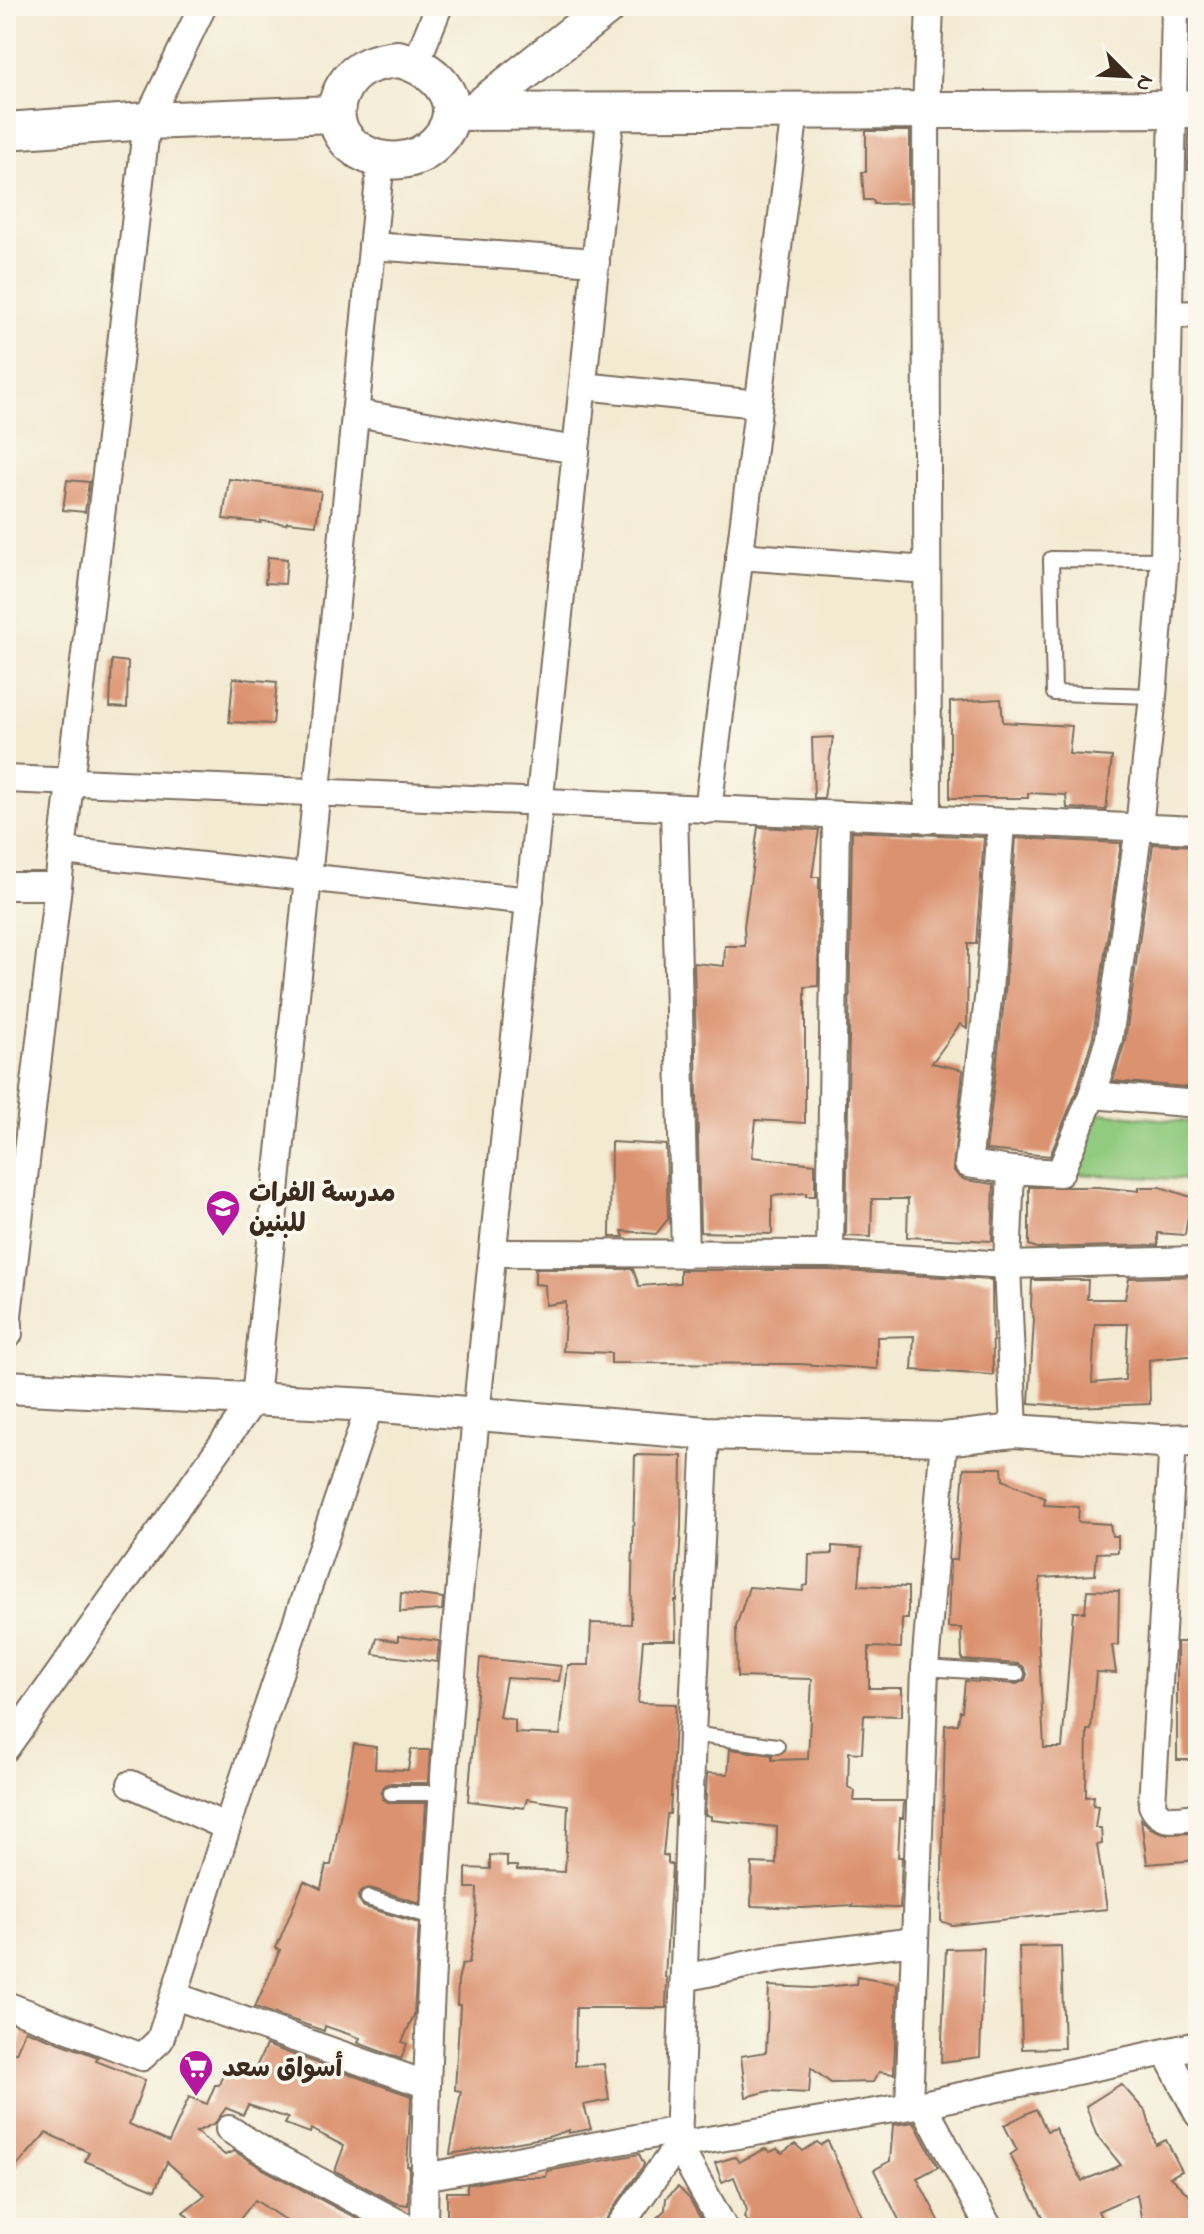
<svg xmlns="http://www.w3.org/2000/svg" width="1204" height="2234" font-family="'Indie Flower','Playpen Sans Arabic',sans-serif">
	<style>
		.green { fill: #91cb80; stroke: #667a4f; stroke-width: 2 }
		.building { fill: #db926f; fill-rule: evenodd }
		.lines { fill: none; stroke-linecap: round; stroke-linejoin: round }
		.service-casing { stroke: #7b6d5d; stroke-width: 18 }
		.minor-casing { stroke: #7b6d5d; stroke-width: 30 }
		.tertiary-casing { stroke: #7b6d5d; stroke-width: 36 }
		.secondary-casing { stroke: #7b6d5d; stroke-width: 40 }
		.service { stroke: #fff; stroke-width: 14 }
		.minor { stroke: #fff; stroke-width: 26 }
		.tertiary { stroke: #fff; stroke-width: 32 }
		.secondary { stroke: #fff; stroke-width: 36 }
		.labels { text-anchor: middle; stroke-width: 7; stroke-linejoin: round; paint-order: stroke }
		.poi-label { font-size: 26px; font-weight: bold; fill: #3b2a1e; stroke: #fbf7ec; text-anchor: start }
	</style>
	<rect width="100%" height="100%" fill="#fbf7ec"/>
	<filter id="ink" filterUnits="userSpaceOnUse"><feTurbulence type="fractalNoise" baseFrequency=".0125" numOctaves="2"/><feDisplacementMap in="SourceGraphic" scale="16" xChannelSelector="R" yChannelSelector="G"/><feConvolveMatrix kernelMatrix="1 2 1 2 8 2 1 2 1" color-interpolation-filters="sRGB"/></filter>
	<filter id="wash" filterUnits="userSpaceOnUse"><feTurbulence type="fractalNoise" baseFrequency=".006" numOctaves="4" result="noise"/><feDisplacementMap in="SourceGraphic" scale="32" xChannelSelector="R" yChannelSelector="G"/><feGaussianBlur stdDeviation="1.8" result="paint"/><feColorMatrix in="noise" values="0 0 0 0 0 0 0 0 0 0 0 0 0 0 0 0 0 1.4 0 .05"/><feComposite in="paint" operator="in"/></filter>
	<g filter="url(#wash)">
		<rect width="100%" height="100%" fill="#f3ead2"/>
		<polygon class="green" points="1100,1113 1198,1123 1198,1151 1194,1180 1076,1174"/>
		<g id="blocks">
			<g class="building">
				<polygon points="1198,20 1198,81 1190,71 1191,21"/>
				<polygon points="1189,130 1198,130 1198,170 1188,170"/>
				<polygon points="866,131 910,131 910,203 874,204 873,200 864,200 862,172 866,172"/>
				<polygon points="229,479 321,491 316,525 287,522 286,524 261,521 261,523 223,519"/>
				<polygon points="67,480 89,482 85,512 63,510"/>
				<polygon points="268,557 287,559 285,584 265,583"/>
				<polygon points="112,660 128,662 127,708 110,707"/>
				<polygon points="233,678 277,682 273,724 229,722"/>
				<polygon points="1001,699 1003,722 1072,726 1069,754 1112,757 1106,810 1067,808 1066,795 1048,794 1028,793 1028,798 950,798 950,702"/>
				<polygon points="833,737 824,798 814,798 812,738"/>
				<polygon points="758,827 819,830 812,877 819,877 818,986 805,987 805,1123 756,1120 752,1157 815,1164 815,1196 806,1196 806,1193 772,1196 772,1234 700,1232 694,963 724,966 725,946 745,946 744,926"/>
				<polygon points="852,831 984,837 976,944 968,944 967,1028 960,1024 932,1063 963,1070 953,1169 958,1176 965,1180 994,1184 992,1241 907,1237 908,1199 872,1199 871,1237 846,1236"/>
				<polygon points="1016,838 1121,843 1093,1036 1077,1090 1050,1156 986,1150 1005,993"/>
				<polygon points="1153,844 1198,846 1198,914 1194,947 1198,948 1198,1088 1113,1081 1125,1041"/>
				<polygon points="611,1142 666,1145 668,1219 656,1234 622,1231 624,1237 610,1237"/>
				<polygon points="1029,1187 1098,1187 1139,1191 1139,1187 1160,1187 1191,1197 1185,1235 1158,1233 1158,1245 1037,1248 1029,1245"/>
				<polygon points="535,1269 633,1269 639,1286 680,1283 680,1270 829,1270 992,1280 993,1375 912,1370 914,1336 877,1337 877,1369 799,1364 611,1363 611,1353 563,1351 566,1302 546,1305 545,1285 535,1284"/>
				<path d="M1198 1276V1355L1149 1360 1150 1404 1075 1407 1029 1403 1034 1319 1031 1306 1032 1280H1088L1087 1299H1125L1129 1278ZM1095 1324H1128L1125 1380 1092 1383Z"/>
				<polygon points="635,1455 682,1456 681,1527 677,1601 675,1601 676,1640 643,1640 638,1703 676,1704 670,1814 667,1814 663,1855 668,1856 668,1863 672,1865 665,1977 667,1978 666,2008 576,2008 575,2066 604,2064 609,2100 584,2105 591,2129 568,2133 569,2130 548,2137 450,2154 461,2091 455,2090 460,2005 457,2005 458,1980 462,1964 469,1963 476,1923 477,1888 466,1888 466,1868 490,1869 490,1855 507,1856 507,1866 517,1866 517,1870 565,1872 568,1805 527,1799 524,1808 468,1801 480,1658 561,1666 559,1681 506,1678 499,1717 515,1720 515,1733 560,1735 568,1665 589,1665 591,1623 631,1624"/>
				<polygon points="964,1468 1002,1468 1003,1480 1045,1498 1044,1505 1079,1507 1078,1522 1110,1524 1112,1536 1118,1536 1118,1552 1097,1553 1095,1575 1040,1578 1038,1632 1044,1748 1062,1748 1073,1612 1085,1612 1087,1590 1119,1591 1118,1645 1112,1645 1116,1673 1096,1672 1091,1730 1087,1730 1086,1797 1094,1796 1093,1805 1098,1806 1095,1828 1101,1828 1102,1844 1097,1845 1107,1909 952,1925 941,1921 945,1725 958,1724 960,1711 962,1711 965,1681 1017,1684 1025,1680 1027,1674 1023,1666 1018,1664 962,1660 961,1628 948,1628 950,1560 957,1560"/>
				<polygon points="832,1546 862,1548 859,1585 908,1587 908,1619 902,1619 901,1648 869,1647 869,1688 902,1688 902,1716 864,1715 862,1753 849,1752 848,1787 855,1791 854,1801 904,1801 903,1818 900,1818 898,1857 902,1857 900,1908 851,1907 852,1905 802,1908 751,1906 752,1863 776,1864 777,1827 711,1820 711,1816 705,1815 707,1773 728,1774 730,1749 772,1755 772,1760 808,1759 812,1679 737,1677 736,1627 749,1587 803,1591 804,1586 808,1585 809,1555 832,1554"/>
				<polygon points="401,1593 443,1598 442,1610 400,1612"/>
				<polygon points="398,1636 439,1641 437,1662 373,1654 377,1638 398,1641"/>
				<rect x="1177" y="1642" width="21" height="118"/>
				<polygon points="354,1744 376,1747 375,1769 408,1770 411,1750 430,1750 428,1783 390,1783 385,1785 381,1792 383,1799 390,1803 426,1803 420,1903 370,1888 362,1890 358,1896 359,1901 364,1907 419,1923 414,2015 402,2042 407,2044 401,2059 358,2043 360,2038 325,2026 324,2031 255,2007 280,1950 276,1948 304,1881 321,1889 326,1865 331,1865"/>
				<polygon points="1141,1819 1150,1828 1163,1834 1198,1833 1198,1860 1147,1864"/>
				<polygon points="1061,1946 1064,2048 1022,2049 1019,1947"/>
				<polygon points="984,1948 980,2057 941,2062 946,1949"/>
				<polygon points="857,1977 897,1984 894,2074 879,2072 873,2082 831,2083 811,2068 809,2093 769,2091 746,2097 741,2056 766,2052 769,1986 812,1988 856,1984"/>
				<polygon points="25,2030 98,2057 96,2061 145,2080 129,2124 169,2142 189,2097 207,2104 215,2085 219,2085 227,2063 253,2074 266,2045 411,2096 407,2166 409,2166 408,2205 395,2203 335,2171 344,2146 311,2129 310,2133 285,2124 288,2118 248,2105 243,2115 226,2108 215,2123 196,2132 225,2155 234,2151 263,2169 374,2228 297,2228 255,2200 233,2228 199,2228 183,2212 205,2195 167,2162 155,2190 85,2161 89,2152 46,2133 6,2178 6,2048 16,2053"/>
				<polygon points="1121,2084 1146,2112 1156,2145 1166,2140 1182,2171 1170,2177 1191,2197 1198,2228 1143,2228 1137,2194 1098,2211 1106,2228 1049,2228 1010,2155 1017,2150 1004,2125 1036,2109 1047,2131 1055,2128 1082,2181 1121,2165 1096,2134 1086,2106"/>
				<polygon points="914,2122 938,2167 917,2178 943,2228 903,2228 874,2170 890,2161 893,2125"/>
				<polygon points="828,2141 867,2228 751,2228 744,2217 747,2210 734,2177 722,2182 715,2163 735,2157 739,2162 765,2149 770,2152 777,2149 782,2153 795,2144 803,2151 817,2142 821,2145"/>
				<polygon points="639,2154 644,2164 643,2166 604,2222 594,2222 593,2228 447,2228 447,2192 467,2192 467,2185 510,2177 546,2177 547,2171"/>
				<polygon points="678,2187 689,2198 706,2228 646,2228 665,2210 666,2198"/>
			</g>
		</g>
	</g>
	<g filter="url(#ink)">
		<use href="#blocks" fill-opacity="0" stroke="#7b6d5d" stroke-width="2"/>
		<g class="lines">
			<g class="service-casing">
				<g id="service">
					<polyline points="1174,12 1198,10"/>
					<polyline points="1153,696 1054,693 1051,559 1164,560"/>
					<polyline points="925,1668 1017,1674"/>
					<polyline points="692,1734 777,1746"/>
					<polyline points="391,1793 444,1793"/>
					<polyline points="368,1898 436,1918"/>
				</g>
			</g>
			<g class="minor-casing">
				<g id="minor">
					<polyline points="416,63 439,6"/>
					<polyline points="372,246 596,262"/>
					<polyline points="1169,315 1198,314"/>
					<polyline points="583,386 758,404"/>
					<polyline points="355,413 576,450"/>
					<polyline points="739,556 927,570"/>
					<polyline points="6,779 1198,830"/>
					<polyline points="674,809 685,1254"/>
					<polyline points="708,810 795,111"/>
					<polyline points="928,820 926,110 930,6"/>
					<polyline points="1001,823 989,991 968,1164 1011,1170"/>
					<polyline points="62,851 530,901"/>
					<polyline points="6,886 58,886"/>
					<polyline points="1092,1095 1198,1104"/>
					<polyline points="493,1253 830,1254 1007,1265 1198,1260"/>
					<polyline points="830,1254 836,816"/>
					<polyline points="7,1324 147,121 203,6"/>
					<polyline points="1014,1431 1007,1265 1011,1170 1060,1173 1092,1095 1109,1039 1139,827 1153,696 1164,560 1175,6"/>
					<polyline points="706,1433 692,1734 678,2145 724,2228"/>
					<path d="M1161 1441 1172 1456 1152 1805C1160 1825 1180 1818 1198 1817"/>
					<polyline points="6,1748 255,1398 381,160"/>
					<polyline points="131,1784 227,1827"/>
					<polyline points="684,1978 778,1958 915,1941"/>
					<polyline points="175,1996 425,2084"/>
					<polyline points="6,2005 142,2057 160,2040 227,1827 370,1405"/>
					<polyline points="1166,2053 1198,2114"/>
					<polyline points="923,2104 989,2228"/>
					<polyline points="909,2106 925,1668 944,1439"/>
					<polyline points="229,2129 270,2155 408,2228"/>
					<polyline points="424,2177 679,2130"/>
					<path d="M424 2228C427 1869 466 1509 503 1152 540 805 575 458 611 111"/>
					<polyline points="618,2228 678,2145 923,2104 1198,2045"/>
				</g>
			</g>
			<g class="tertiary-casing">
				<g id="tertiary">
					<polyline points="6,1324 6,1333"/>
					<polyline points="6,1387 370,1405 706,1433 944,1439 1014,1431 1161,1441 1198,1440"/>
				</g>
			</g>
			<g class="secondary-casing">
				<g id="secondary">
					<path d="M398 59C438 68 472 106 436 143 394 186 309 143 345 85 357 66 377 61 398 59Z"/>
					<polyline points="475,111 608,6"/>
					<polyline points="451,112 1198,109"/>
					<polyline points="6,131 147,121 334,114"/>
				</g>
			</g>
			<use href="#service" class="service"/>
			<use href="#minor" class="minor"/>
			<use href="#tertiary" class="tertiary"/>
			<use href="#secondary" class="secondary"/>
		</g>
	</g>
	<defs>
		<g id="school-pin" transform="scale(1.8)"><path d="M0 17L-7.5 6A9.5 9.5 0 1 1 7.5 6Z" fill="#b5179e" stroke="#fbf7ec"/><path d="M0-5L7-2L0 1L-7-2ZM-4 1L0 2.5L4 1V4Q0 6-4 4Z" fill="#fff"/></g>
		<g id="supermarket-pin" transform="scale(1.8)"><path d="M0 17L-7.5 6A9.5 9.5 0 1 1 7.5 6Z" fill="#b5179e" stroke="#fbf7ec"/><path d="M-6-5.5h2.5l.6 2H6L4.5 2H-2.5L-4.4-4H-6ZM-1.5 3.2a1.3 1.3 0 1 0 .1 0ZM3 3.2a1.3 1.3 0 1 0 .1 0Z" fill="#fff"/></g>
	</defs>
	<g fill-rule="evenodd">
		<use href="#school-pin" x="223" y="1207"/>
		<use href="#supermarket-pin" x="196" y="2067"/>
	</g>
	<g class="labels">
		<g class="poi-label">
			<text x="249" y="1201">مدرسة الفرات<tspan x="249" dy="30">للبنين</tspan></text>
			<text x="222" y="2076">أسواق سعد</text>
		</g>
	</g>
	<rect width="1204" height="2234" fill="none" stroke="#fbf7ec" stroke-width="32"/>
	<g transform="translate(1128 76) rotate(114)" stroke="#fbf7ec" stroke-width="6" paint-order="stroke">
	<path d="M0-6L14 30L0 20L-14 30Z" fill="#3b2a1e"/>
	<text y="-12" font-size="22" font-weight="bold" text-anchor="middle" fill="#3b2a1e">N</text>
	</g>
</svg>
